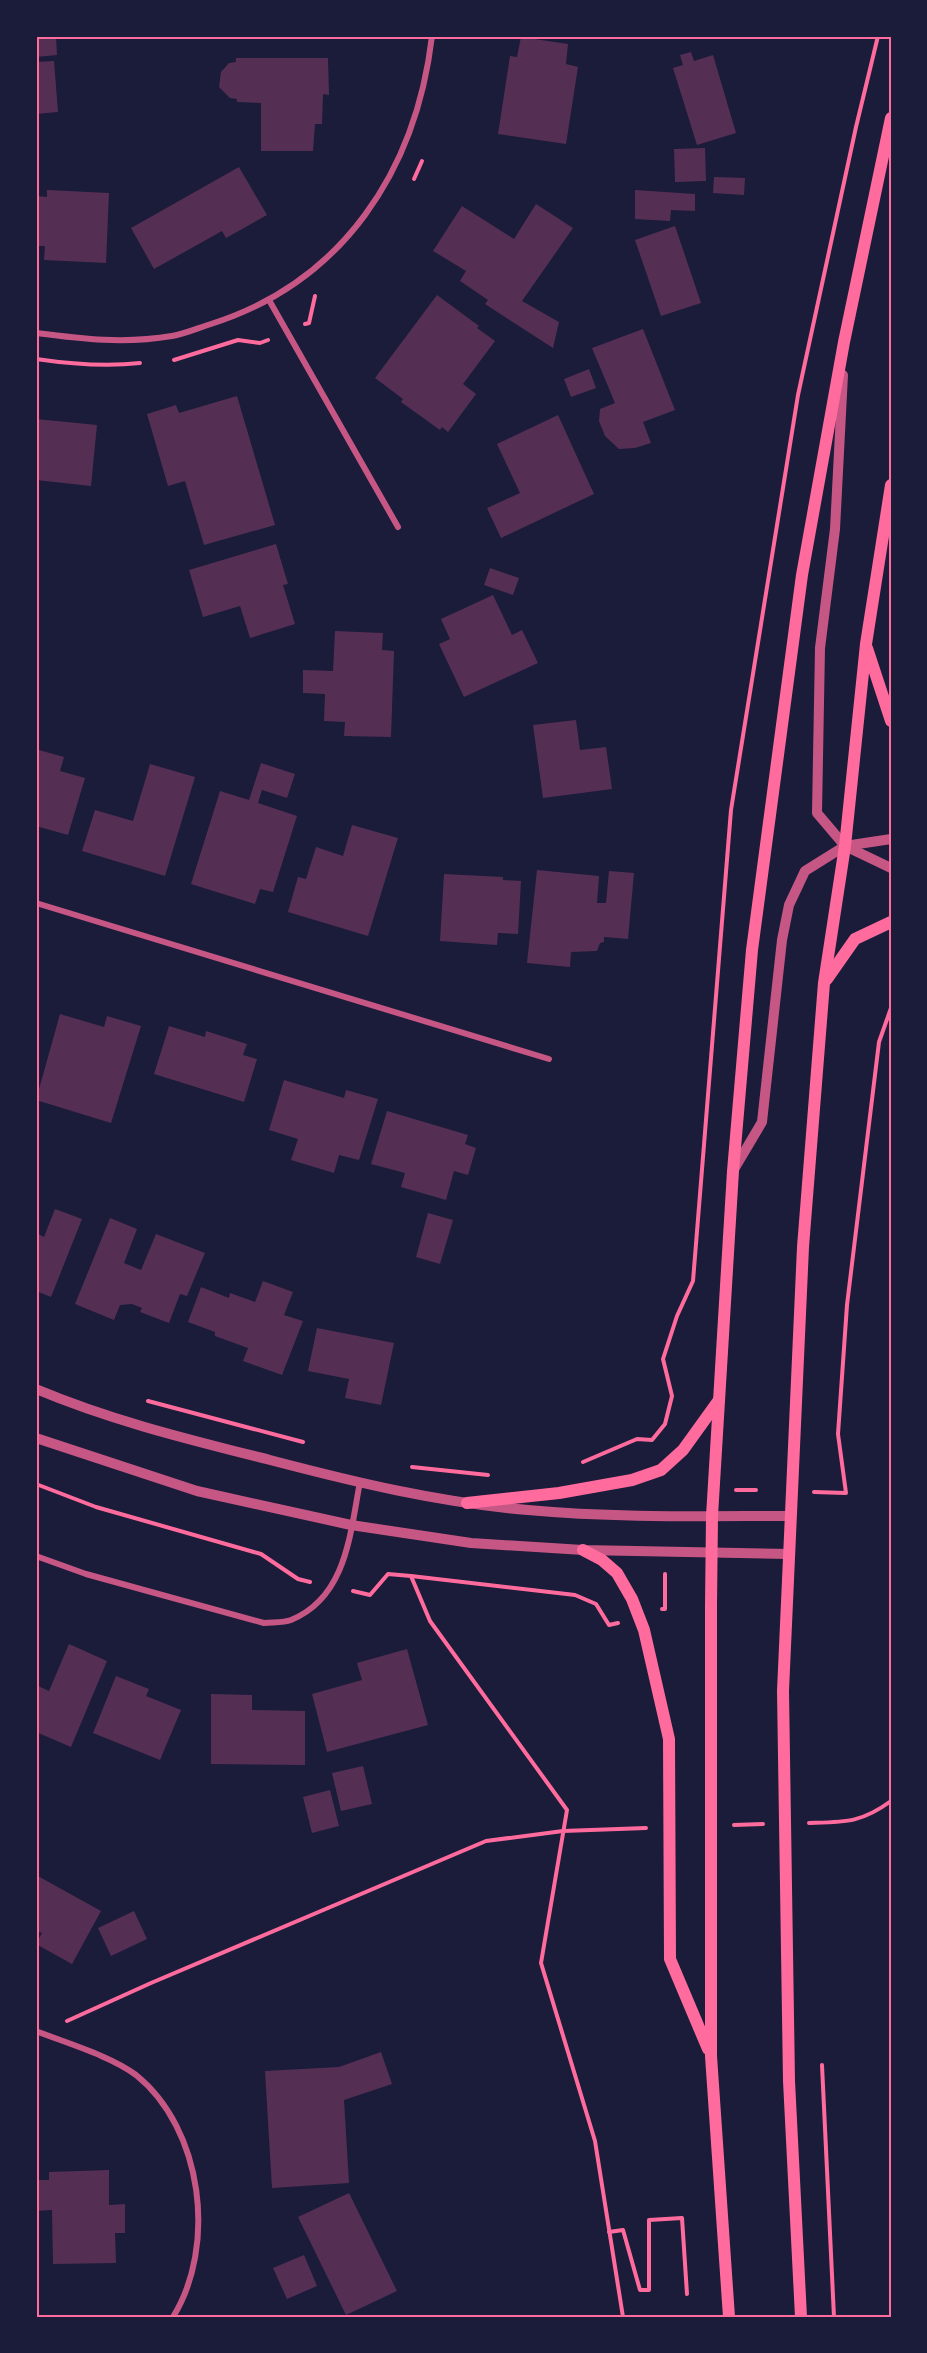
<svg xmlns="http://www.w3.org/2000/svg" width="927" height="2353" font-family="'DM Sans',sans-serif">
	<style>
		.building { fill: #542f53 }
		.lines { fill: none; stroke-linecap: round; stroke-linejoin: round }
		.path { stroke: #ff6b9d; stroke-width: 4 }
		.minor { stroke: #c65784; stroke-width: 6 }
		.tertiary { stroke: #c65784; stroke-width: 10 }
		.secondary { stroke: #ff6b9d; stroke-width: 12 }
		.neatline { fill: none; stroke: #ff6b9d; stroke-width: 2 }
	</style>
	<rect width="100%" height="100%" fill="#1b1b3a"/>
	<g class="building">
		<polygon points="36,36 56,36 57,55 36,57"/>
		<polygon points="521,37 568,44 566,64 578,67 566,144 498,134 510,56 517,57"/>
		<polygon points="691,52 694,61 713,55 736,133 697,145 673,68 683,65 680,55"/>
		<polygon points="236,58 328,58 329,95 323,94 322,124 315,124 313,151 261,151 261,103 237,102 237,99 230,98 219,87 221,72 229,63 236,62"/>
		<polygon points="54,61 58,112 36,114 36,62"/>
		<polygon points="705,148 706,181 675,182 674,149"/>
		<polygon points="239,167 267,215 226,238 222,231 154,269 131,228"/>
		<polygon points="714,177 745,178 744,195 713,193"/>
		<polygon points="47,190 109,193 106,263 44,260 45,246 36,246 36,196 47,197"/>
		<polygon points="635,190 695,194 695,211 671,210 670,221 635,219"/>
		<polygon points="536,204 573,228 522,301 559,322 553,348 485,304 488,300 460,281 466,271 433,251 462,206 514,239"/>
		<polygon points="675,226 701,303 661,316 635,240"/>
		<polygon points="437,295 479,326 477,328 495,341 463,384 476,394 448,432 442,427 440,430 401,402 403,399 375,378"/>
		<polygon points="643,329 675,410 643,422 651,443 635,448 619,449 605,436 599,421 600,409 615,403 592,348"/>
		<polygon points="589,369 596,388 571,397 564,379"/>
		<polygon points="237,396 275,525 204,545 185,481 168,486 147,414 176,405 179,413"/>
		<polygon points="558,415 594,494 501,538 487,508 520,493 497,444"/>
		<polygon points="36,419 97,425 91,486 36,480"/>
		<polygon points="276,544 288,584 283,585 295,624 250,638 240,606 203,617 189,570"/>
		<polygon points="490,568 519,578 513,595 484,585"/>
		<polygon points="493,595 512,635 522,630 538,663 464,697 439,644 450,639 441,619"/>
		<polygon points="335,631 383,633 382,650 394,651 391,737 344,736 345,722 324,721 325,694 303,693 303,670 333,671"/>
		<polygon points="576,720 580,750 606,747 612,789 543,798 533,725"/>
		<polygon points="39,750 64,757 60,771 85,778 68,835 36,826 36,761"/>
		<polygon points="261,763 295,774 287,798 262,790 258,803 297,816 273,892 260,889 255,904 191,884 220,791 249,800"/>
		<polygon points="150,764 195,777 165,876 82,851 95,810 133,821"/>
		<polygon points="352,825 398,838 368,936 288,912 298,877 306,879 316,847 343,856"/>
		<polygon points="537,870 599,876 597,903 606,903 609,871 634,873 628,939 604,937 604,942 600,943 597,951 571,952 570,967 527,963"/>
		<polygon points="444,874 503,877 503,880 521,881 518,934 498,933 497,945 440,941"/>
		<polygon points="60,1014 104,1027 107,1016 141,1026 111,1123 36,1100"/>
		<polygon points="169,1026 205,1037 206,1031 247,1044 243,1055 257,1059 244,1102 154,1074"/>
		<polygon points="284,1080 344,1098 346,1090 378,1099 359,1160 339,1155 334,1173 291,1160 298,1139 269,1130"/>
		<polygon points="387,1111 468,1135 465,1144 476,1148 468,1175 454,1171 446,1200 401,1187 405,1173 371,1164"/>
		<polygon points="55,1209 82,1219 51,1297 36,1291 36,1233 44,1237"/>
		<polygon points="428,1213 453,1220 440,1264 416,1257"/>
		<polygon points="110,1218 137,1229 124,1263 141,1270 156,1234 205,1253 187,1296 180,1294 169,1323 140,1312 142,1308 132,1304 120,1305 114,1320 75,1304"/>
		<polygon points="263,1281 293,1292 284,1315 303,1321 282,1375 243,1361 248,1348 215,1336 215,1332 188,1322 201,1287 229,1298 230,1293 255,1302"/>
		<polygon points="317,1328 394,1343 381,1405 345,1398 349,1379 308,1371"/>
		<polygon points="69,1644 107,1661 71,1747 36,1732 36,1685 49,1691"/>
		<polygon points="407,1649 428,1725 327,1752 312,1694 362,1680 357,1663"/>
		<polygon points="116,1676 149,1689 146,1696 181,1710 160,1760 93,1733"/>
		<polygon points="211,1694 252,1695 252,1710 305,1711 305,1765 211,1764"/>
		<polygon points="363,1766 372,1804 341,1811 332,1773"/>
		<polygon points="330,1790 339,1826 312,1833 303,1797"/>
		<polygon points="36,1875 101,1911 72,1964 36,1944 42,1933 36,1930"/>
		<polygon points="134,1911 147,1939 111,1956 98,1928"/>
		<polygon points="381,2052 392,2084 344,2100 349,2183 272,2188 265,2071 339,2067"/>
		<polygon points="109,2170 109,2205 125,2204 125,2233 115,2233 116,2263 53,2264 52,2210 36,2211 36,2180 49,2180 49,2172"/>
		<polygon points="349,2193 397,2291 346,2315 298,2217"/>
		<polygon points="304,2255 317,2286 287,2299 273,2268"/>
	</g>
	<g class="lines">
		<g class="path">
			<polyline points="414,179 422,161"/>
			<polyline points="305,324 309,323 315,296"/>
			<path d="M36 359C70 364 106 367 140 363"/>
			<polyline points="174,360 238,340 260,343 268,340"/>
			<polyline points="148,1401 303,1442"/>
			<polyline points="583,1462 637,1439 652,1440 665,1424 672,1396 663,1359 677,1316 693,1281 731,810 798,395 856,127 878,36"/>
			<polyline points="412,1467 488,1475"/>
			<polyline points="36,1484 96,1507 261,1554 298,1579 310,1582"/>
			<polyline points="736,1490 756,1490"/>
			<polyline points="814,1492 846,1493 838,1434 847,1305 879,1042 891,1008"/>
			<polyline points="411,1576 575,1595 596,1604 609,1625 618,1623"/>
			<polyline points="353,1591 370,1595 388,1574 411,1576 430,1621 567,1810 541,1963 595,2141 623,2317"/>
			<polyline points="662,1609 665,1609 665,1574"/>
			<path d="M809 1823C845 1822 861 1823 891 1801"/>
			<polyline points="734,1825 763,1824"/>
			<polyline points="67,2021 151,1983 486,1841 563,1831 646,1828"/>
			<polyline points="822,2065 834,2317"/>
			<polyline points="609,2232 623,2230 640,2290 649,2290 649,2220 682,2218 687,2294"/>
		</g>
		<g class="minor">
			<polyline points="269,300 398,527"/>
			<path d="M36 333C83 339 124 344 172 336 185 334 198 328 211 324 343 282 416 171 432 36"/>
			<polyline points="36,903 549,1059"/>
			<path d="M36 1556 86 1574 264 1623C273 1622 283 1623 291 1620 347 1597 350 1533 360 1482"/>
			<path d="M36 2031C66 2043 111 2056 136 2075 203 2129 217 2246 173 2317"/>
		</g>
		<g class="tertiary">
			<polyline points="843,375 835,529 820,648 817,813 845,846 891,868"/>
			<polyline points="733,1171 762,1122 782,940 789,905 805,871 845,846 891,839"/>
			<path d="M36 1389C112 1421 191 1440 270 1460 354 1482 441 1503 528 1510 615 1518 703 1516 791 1516"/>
			<polyline points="36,1438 197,1491 351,1525 471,1543 583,1550 789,1554"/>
		</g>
		<g class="secondary">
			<polyline points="867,648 891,721"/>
			<polyline points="827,979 855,939 891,922"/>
			<polyline points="467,1503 559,1493 632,1480 661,1470 683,1450 719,1400"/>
			<polyline points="583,1550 602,1560 617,1573 632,1599 644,1630 669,1739 670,1959 708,2049"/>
			<polyline points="729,2317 711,2056 711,1606 712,1516 733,1171 752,950 802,575 844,342 891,118"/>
			<polyline points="801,2317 789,2081 783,1691 803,1247 824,983 845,846 866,644 891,485"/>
		</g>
	</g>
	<rect width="927" height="2353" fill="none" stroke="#1b1b3a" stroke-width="75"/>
	<rect x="38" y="38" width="852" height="2278" class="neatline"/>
</svg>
